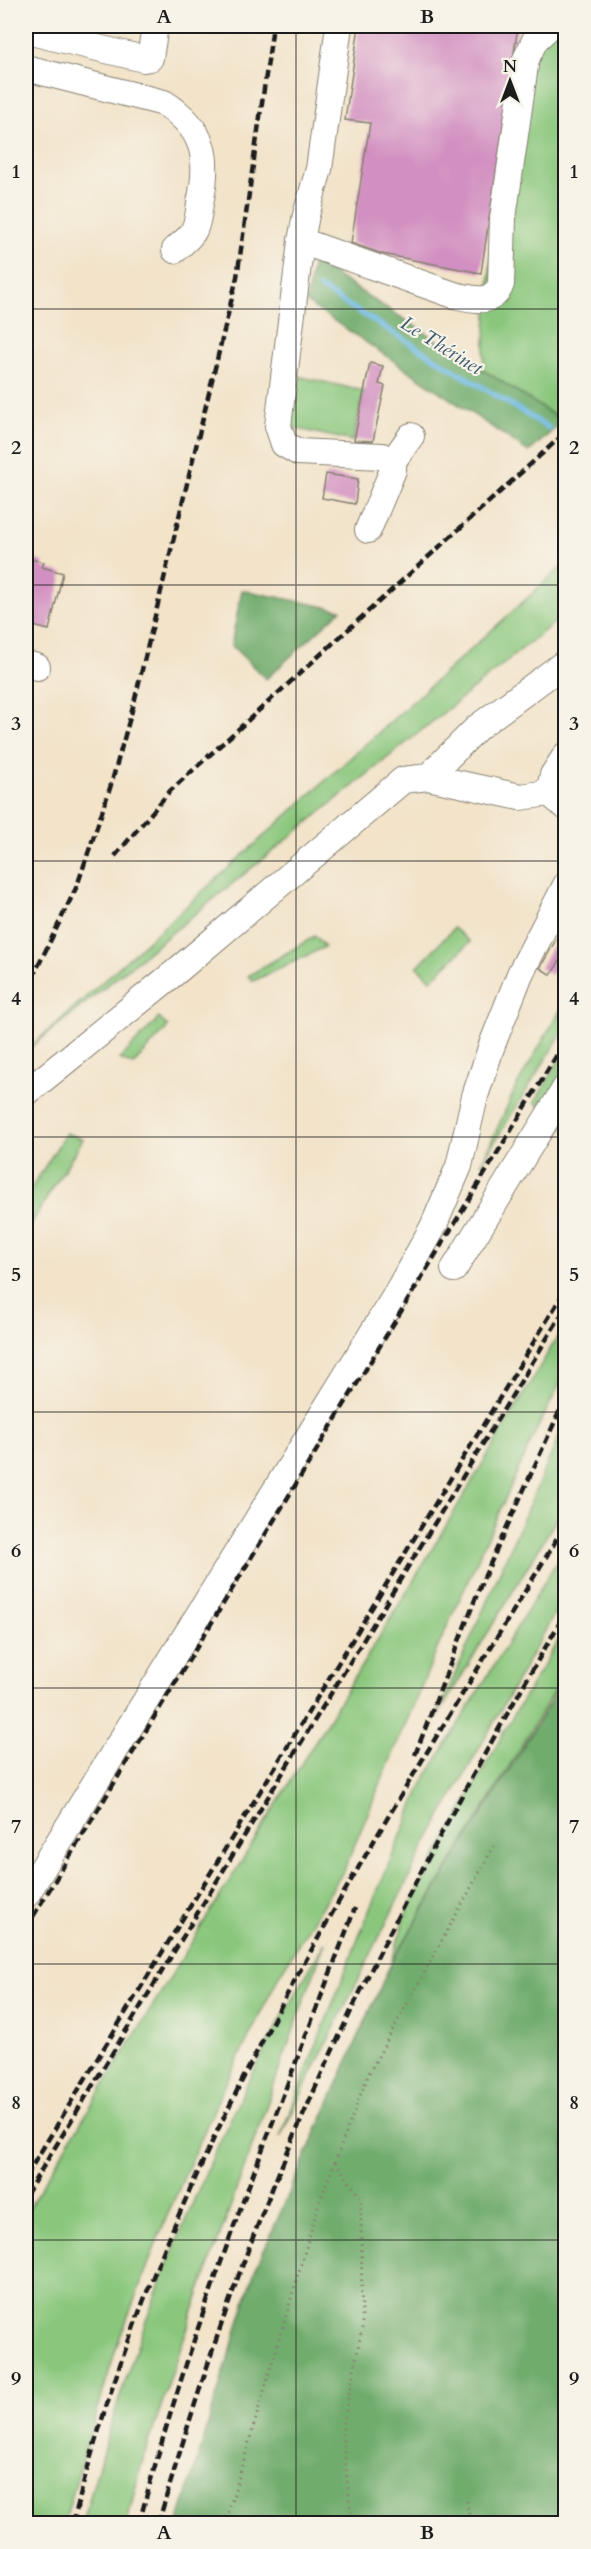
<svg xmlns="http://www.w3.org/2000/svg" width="591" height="2549" font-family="Cardo,serif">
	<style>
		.green { fill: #8ac77d; stroke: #53724c; stroke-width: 1.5 }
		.forest { fill: #6fac6c; stroke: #466444; stroke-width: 1.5 }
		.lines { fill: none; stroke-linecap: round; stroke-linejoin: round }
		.stream { stroke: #6dbae7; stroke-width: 5 }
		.building { fill: #d28fc1 }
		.minor-casing { stroke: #878072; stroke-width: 28 }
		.path { stroke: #878072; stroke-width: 3; stroke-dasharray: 1.5 4.5; stroke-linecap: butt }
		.minor { stroke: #fff; stroke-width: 26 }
		.rail { stroke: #1c1c1c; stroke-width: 4.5; stroke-dasharray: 9 4.5; stroke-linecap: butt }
		.grid { fill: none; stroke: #1c1c1c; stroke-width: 1.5; stroke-opacity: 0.55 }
		.labels { text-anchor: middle; stroke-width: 4.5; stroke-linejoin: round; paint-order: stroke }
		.water-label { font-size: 20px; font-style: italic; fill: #3c5b6d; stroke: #f7f3e8 }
		.neatline { fill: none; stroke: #1c1c1c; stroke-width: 2 }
		.grid-label { font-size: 20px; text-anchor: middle; font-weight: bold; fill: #1c1c1c }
	</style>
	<rect width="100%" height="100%" fill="#f7f3e8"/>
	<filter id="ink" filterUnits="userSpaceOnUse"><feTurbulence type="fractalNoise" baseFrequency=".0167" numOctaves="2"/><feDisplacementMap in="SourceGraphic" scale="12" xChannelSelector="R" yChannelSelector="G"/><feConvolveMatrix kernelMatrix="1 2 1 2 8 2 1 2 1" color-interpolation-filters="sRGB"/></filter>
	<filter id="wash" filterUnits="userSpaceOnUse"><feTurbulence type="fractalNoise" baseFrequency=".008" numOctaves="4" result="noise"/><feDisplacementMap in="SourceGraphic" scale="24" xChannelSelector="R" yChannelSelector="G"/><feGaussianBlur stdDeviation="1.35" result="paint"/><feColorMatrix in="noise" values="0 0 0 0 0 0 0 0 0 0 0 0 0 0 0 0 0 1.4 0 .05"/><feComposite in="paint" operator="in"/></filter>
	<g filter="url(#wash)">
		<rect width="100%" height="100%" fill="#f2e3c9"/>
		<g class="green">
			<polygon points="537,26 565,26 565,418 563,421 483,370 499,148 508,73 516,51"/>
			<polygon points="293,375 364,391 353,441 285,426"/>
			<polygon points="565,564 565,614 26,1051"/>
			<polygon points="454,928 470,942 431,980 417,967"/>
			<polygon points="315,936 325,947 253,981 248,976"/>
			<polygon points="565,1002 565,1028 481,1164 516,1087"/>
			<polygon points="159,1018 168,1027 133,1065 120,1059"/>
			<polygon points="565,1050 565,1076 545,1111 535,1102"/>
			<polygon points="565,1098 565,1123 549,1149 538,1142"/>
			<polygon points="66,1133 83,1139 26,1232 26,1197"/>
			<polygon points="565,1324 565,1374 534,1435 438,1647 344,1870 280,1974 222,2091 167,2216 117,2345 64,2523 26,2523 26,2212 405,1595"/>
			<polygon points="565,1423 565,1505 435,1720"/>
			<polygon points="565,1548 565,1595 424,1847 280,2137 371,1906 424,1781"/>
			<polygon points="565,1629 565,1673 391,1963 407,1911 507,1726"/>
			<path d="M325 1942 192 2314 141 2466 127 2523H83C126 2359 189 2196 267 2045 285 2010 306 1976 325 1942Z"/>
		</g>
		<g class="forest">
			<polygon points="313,261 563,421 529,452 306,302"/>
			<polygon points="242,590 341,610 266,679 231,645"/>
			<polygon points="565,1678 565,2523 178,2523 255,2270 391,1963"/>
		</g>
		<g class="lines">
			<polyline class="stream" points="320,288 549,428"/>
		</g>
		<g id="blocks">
			<g class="building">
				<polygon points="359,26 518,26 481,273 382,254 351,243 370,123 345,120"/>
				<polygon points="370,363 383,366 379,384 385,386 373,441 354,440"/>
				<polygon points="326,474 358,479 355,504 322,498"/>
				<polygon points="26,558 44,562 42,567 63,573 49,630 26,624"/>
				<polygon points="566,922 566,951 551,975 540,968"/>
			</g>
		</g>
	</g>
	<g filter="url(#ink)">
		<use href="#blocks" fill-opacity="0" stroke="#878072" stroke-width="1.5"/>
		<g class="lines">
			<g class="minor-casing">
				<g id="minor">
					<polyline points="31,26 35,33 144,59 150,58 155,26"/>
					<path d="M339 26 319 169 306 215 301 241 454 295C473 299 493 306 501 284L503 218 526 59 535 40 550 26"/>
					<path d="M26 68 164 103C205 129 210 158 200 203 199 211 198 222 194 230 191 237 181 244 175 250"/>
					<polyline points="301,241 278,426 284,444 298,452 382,456 393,461 393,470 368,530"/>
					<polyline points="393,461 411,436"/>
					<polyline points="26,664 37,667"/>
					<polyline points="428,777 478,727 566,662"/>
					<polyline points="549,793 553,775 566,755"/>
					<polyline points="26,1093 178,970 403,780 428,777 520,797 549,793 566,807"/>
					<polyline points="454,1269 566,1087"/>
					<polyline points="26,1895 394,1298 433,1227 459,1166 475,1096 492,1045 520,974 566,885"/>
				</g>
			</g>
			<g class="path">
				<polyline points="335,2162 361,2198 362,2328 342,2432 352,2524"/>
				<polyline points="467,2501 470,2524"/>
				<polyline points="225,2524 319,2203 369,2073 495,1844"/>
			</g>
			<use href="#minor" class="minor"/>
			<g class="rail">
				<polyline points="115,856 170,791 566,432"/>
				<polyline points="26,991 77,886 110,788 133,707 237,277 273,26"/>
				<polyline points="415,1755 481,1584 566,1397"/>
				<polyline points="26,1928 566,1040"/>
				<polyline points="26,2176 566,1289"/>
				<polyline points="26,2195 566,1307"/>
				<path d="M73 2524C162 2158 374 1842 566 1524"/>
				<path d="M139 2524C194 2313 278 2111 355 1908"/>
				<path d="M158 2524C190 2417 223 2312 264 2209 347 2001 453 1805 566 1612"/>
			</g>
		</g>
	</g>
	<path class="grid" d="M296 26V2524M26 309H566M26 585H566M26 861H566M26 1137H566M26 1412H566M26 1688H566M26 1964H566M26 2240H566"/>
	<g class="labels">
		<g class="water-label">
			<text transform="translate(442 345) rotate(32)" y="7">Le Thérinet</text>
		</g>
	</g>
	<rect width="591" height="2549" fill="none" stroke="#f7f3e8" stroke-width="66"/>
	<g transform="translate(510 81)" stroke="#f7f3e8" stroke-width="4.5" paint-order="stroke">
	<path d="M0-4.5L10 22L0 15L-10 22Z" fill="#1c1c1c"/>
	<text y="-9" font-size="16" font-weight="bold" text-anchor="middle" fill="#1c1c1c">N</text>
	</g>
	<rect x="33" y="33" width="525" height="2483" class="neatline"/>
	<g class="grid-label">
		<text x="164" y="23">A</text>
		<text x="427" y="23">B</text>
		<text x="16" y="178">1</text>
		<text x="574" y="178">1</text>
		<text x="16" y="454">2</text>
		<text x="574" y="454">2</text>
		<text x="16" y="730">3</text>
		<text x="574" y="730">3</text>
		<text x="16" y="1005">4</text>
		<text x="574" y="1005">4</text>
		<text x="16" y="1281">5</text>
		<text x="574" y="1281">5</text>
		<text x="16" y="1557">6</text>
		<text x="574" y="1557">6</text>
		<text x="16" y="1833">7</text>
		<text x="574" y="1833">7</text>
		<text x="16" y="2109">8</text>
		<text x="574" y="2109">8</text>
		<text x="16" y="2385">9</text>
		<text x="574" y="2385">9</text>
		<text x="164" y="2539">A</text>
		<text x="427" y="2539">B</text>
	</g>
</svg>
